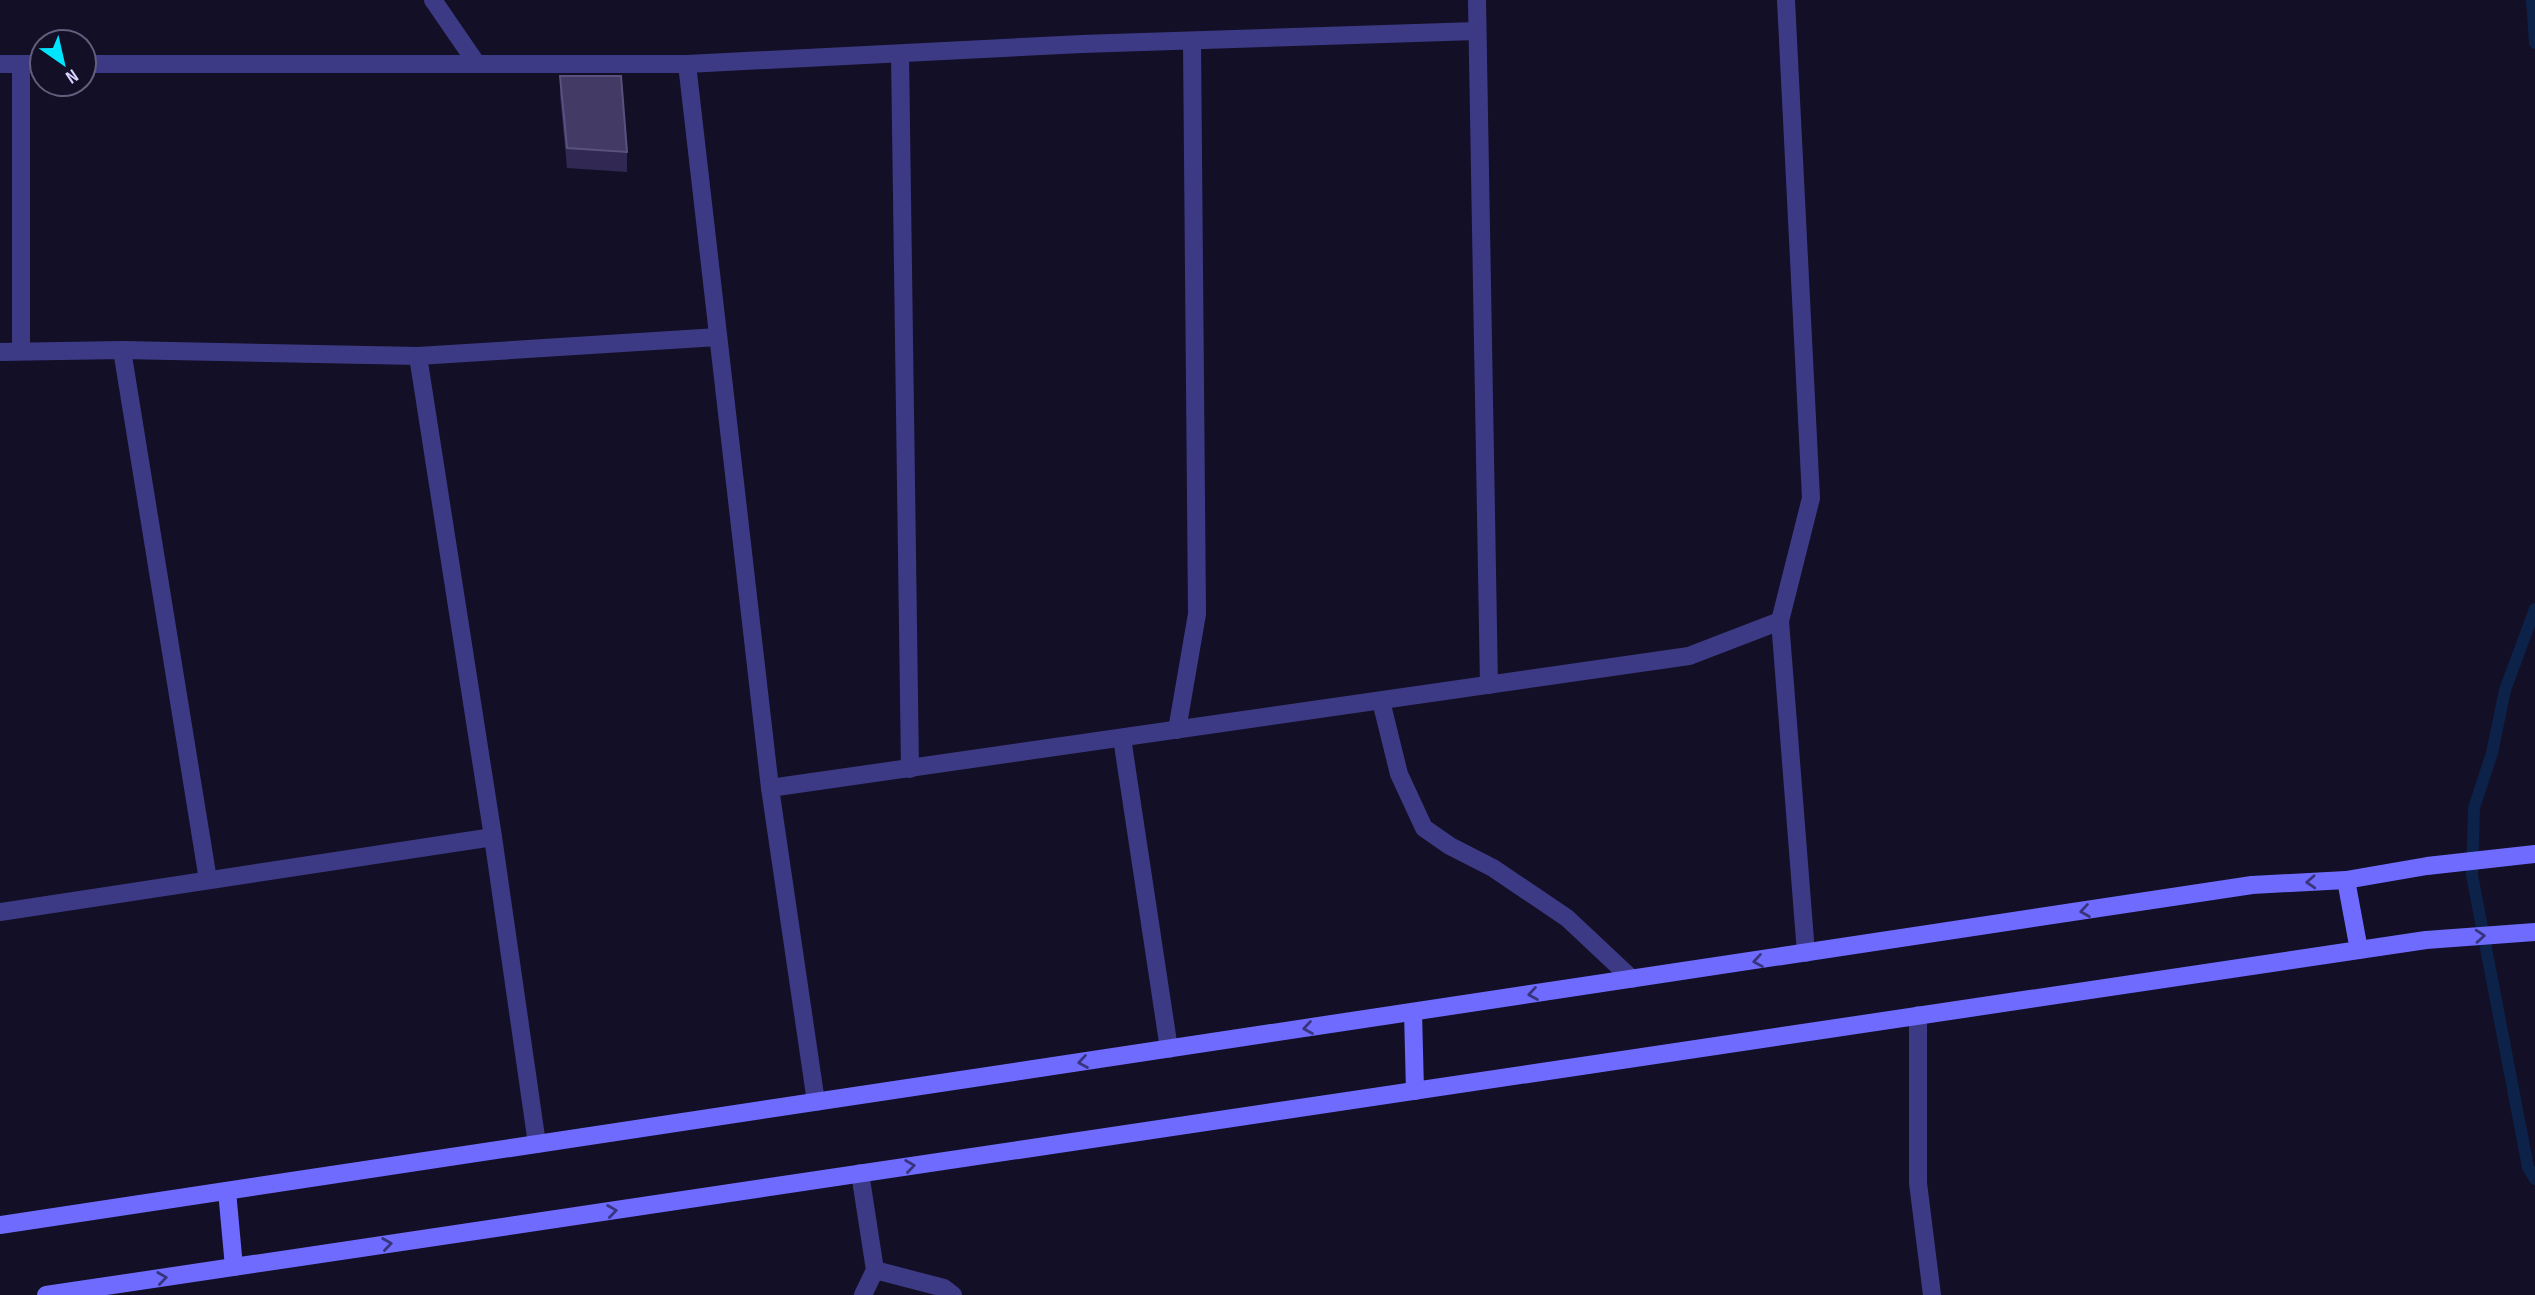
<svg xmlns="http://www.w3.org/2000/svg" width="2535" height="1295" font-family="'Sofia Sans Condensed',sans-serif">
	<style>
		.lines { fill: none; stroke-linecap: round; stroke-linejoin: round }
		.stream { stroke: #0c2248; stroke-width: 12 }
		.street { stroke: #3d3a85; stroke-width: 18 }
		.secondary { stroke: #6f6bff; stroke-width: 18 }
		.wall { fill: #312854 }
		.building { fill: #433a66; stroke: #5a527e; stroke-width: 2 }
		.oneway { stroke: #38347d }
	</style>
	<rect width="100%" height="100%" fill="#130f26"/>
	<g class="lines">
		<g class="stream">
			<polyline points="2532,0 2535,43"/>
			<polyline points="2535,609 2505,690 2492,753 2474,808 2472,875 2528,1167 2535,1179"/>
		</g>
		<g class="street">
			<polyline points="433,0 477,64"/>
			<polyline points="1477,0 1489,685"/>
			<polyline points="900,54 910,769"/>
			<polyline points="0,64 42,64"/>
			<polyline points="21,64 21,351"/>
			<polyline points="84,64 687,64 1082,44 1476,31"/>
			<polyline points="687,64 770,788 816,1102"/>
			<polyline points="122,350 208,880"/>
			<polyline points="0,352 122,350 418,356 718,337"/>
			<polyline points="418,356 493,837 537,1144"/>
			<polyline points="1780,621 1806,953"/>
			<polyline points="1381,701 1399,774 1424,828 1450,846 1493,868 1567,918 1632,979"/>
			<polyline points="1177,730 1197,614 1192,41"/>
			<polyline points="1122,738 1169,1049"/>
			<polyline points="770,788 1689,656 1780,621 1811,498 1786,0"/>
			<polyline points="0,912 493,837"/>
			<polyline points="1918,1015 1918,1183 1932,1295"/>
			<polyline points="860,1173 875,1270 863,1295"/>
			<polyline points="875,1270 944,1288 953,1295"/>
		</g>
		<g class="secondary">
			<polyline points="2346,880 2359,950"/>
			<polyline points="1413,1012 1415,1091"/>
			<polyline points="227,1191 234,1267"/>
			<polyline points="0,1225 2252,885 2346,880 2427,866 2535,854"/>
			<polyline points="46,1295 2426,940 2535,932"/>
		</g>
	</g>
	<polygon class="wall" points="560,76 627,152 627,172 567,168 560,96"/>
	<polygon class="building" points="560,76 621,76 627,152 567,148"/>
	<defs><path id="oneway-chevron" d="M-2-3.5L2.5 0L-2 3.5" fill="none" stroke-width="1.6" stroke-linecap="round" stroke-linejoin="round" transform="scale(1.75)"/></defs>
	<g class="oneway">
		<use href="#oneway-chevron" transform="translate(2311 882) rotate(177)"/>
		<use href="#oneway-chevron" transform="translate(2085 911) rotate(171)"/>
		<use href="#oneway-chevron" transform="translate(2480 936) rotate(-4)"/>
		<use href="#oneway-chevron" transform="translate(1758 961) rotate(171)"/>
		<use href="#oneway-chevron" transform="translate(1533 994) rotate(171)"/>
		<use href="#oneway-chevron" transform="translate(1308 1028) rotate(171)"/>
		<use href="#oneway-chevron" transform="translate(1083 1062) rotate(171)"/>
		<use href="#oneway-chevron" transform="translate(910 1166) rotate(-8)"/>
		<use href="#oneway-chevron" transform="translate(612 1211) rotate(-8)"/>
		<use href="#oneway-chevron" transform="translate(387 1244) rotate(-8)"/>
		<use href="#oneway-chevron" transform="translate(162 1278) rotate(-8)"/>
	</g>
	<g transform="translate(63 63) rotate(146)"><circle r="33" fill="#130f26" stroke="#625e7d" stroke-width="2"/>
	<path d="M0-5L12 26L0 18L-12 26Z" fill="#00e5ff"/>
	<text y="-10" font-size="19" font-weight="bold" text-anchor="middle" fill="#d9d4ff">N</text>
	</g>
</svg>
